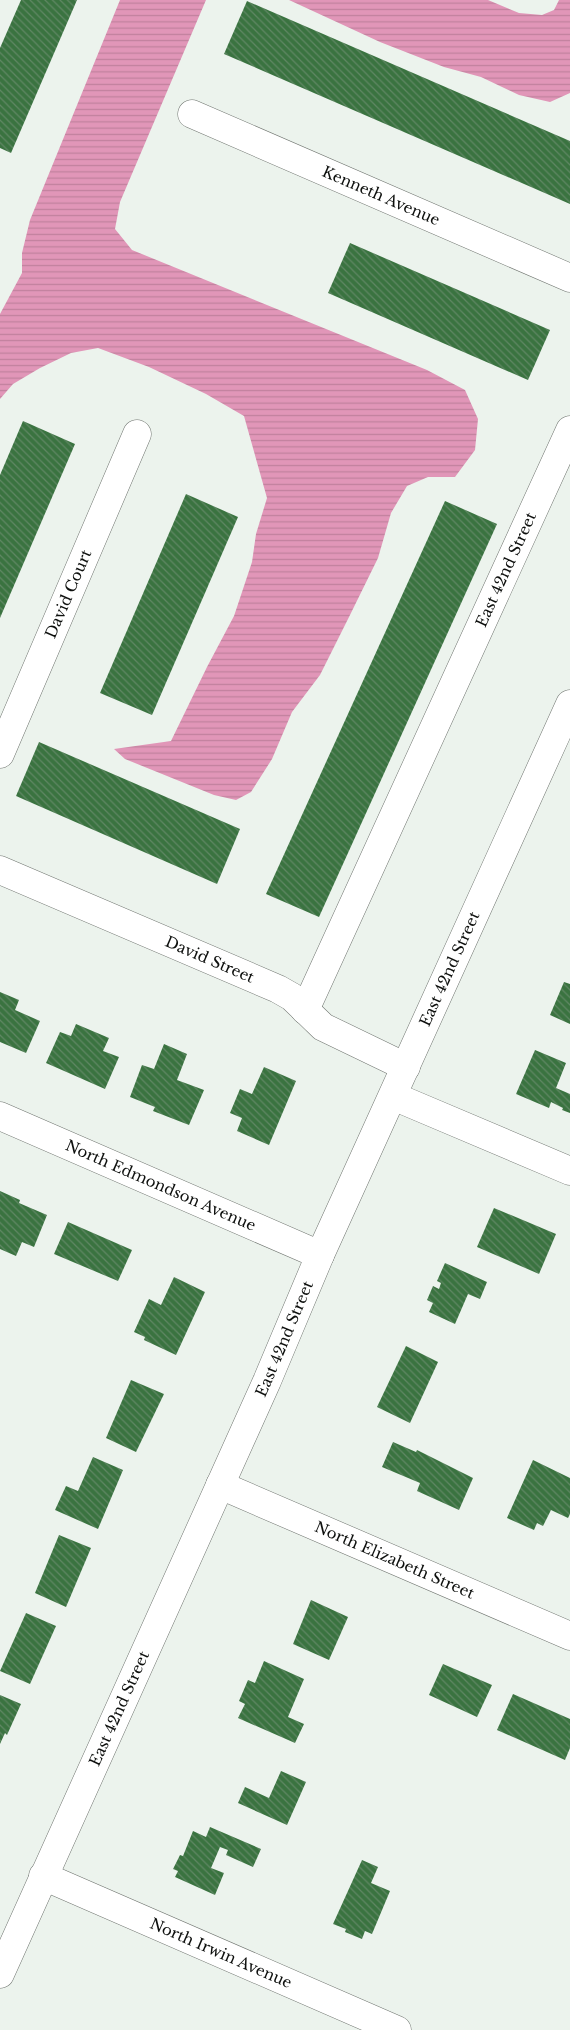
<svg xmlns="http://www.w3.org/2000/svg" width="570" height="2030" font-family="'Libre Baskerville',serif">
	<style>
		.water { fill: url(#water-rules) }
		.building { fill: url(#building-back-hatch) }
		.lines { fill: none; stroke-linecap: round; stroke-linejoin: round }
		.minor-casing { stroke: #717671; stroke-width: 29 }
		.minor { stroke: #fff; stroke-width: 28 }
		.labels { text-anchor: middle; stroke-width: 4; stroke-linejoin: round; paint-order: stroke }
		.street-label { font-size: 15px; fill: #0e100e; stroke: #ecf3ed }
	</style>
	<defs>
		<pattern id="water-rules" width="6" height="5" patternUnits="userSpaceOnUse" patternTransform="scale(1.25)"><rect width="6" height="5" fill="#e196b8"/><path d="M0 2.5h6" fill="none" stroke="#c0809d"/></pattern>
		<pattern id="building-back-hatch" width="6" height="6" patternUnits="userSpaceOnUse" patternTransform="scale(1.25)"><rect width="6" height="6" fill="#3a7340"/><path d="M-1 5l2 2M0 0l6 6M5-1l2 2" fill="none" stroke="#608764"/></pattern>
	</defs>
	<rect width="100%" height="100%" fill="#ecf3ed"/>
	<g class="water">
		<polygon points="120,0 206,0 120,202 115,229 132,250 427,370 465,390 478,419 475,450 455,477 428,477 407,486 391,513 378,558 350,615 320,675 292,712 272,759 251,792 236,800 214,795 125,759 114,749 171,741 207,667 234,616 252,562 256,534 267,498 244,416 206,394 149,367 98,348 71,353 40,368 13,384 0,399 0,314 22,273 22,253 30,220"/>
		<polygon points="289,0 488,0 519,13 542,15 554,10 559,0 570,0 570,93 550,102 519,95 481,77 444,67 380,42"/>
	</g>
	<g class="building">
		<polygon points="21,0 77,0 11,153 0,148 0,48"/>
		<polygon points="247,1 570,141 570,204 224,54"/>
		<polygon points="350,243 550,330 528,380 328,293"/>
		<polygon points="23,421 75,444 0,618 0,475"/>
		<polygon points="186,494 238,517 152,715 100,693"/>
		<polygon points="445,501 497,524 319,917 266,894"/>
		<polygon points="39,742 240,829 217,884 16,796"/>
		<polygon points="564,982 570,984 570,1024 550,1015"/>
		<polygon points="0,992 19,1000 15,1010 40,1021 26,1053 0,1042"/>
		<polygon points="76,1024 109,1038 103,1051 119,1057 105,1089 46,1063 60,1032 71,1036"/>
		<polygon points="164,1044 187,1054 177,1080 204,1090 189,1125 153,1111 155,1107 130,1097 142,1065 154,1069"/>
		<polygon points="535,1050 566,1063 556,1088 570,1094 570,1113 562,1110 563,1108 551,1102 549,1108 516,1094"/>
		<polygon points="264,1067 296,1081 269,1145 237,1131 242,1118 230,1113 240,1089 252,1094"/>
		<polygon points="0,1191 20,1200 19,1203 47,1215 34,1247 22,1242 16,1256 0,1249"/>
		<polygon points="494,1208 556,1234 539,1274 477,1247"/>
		<polygon points="68,1222 132,1250 118,1281 54,1254"/>
		<polygon points="445,1263 487,1282 480,1299 468,1294 455,1324 429,1312 433,1303 427,1300 433,1286 439,1289 441,1283 437,1281"/>
		<polygon points="174,1277 205,1292 176,1355 144,1340 145,1337 134,1332 149,1299 161,1305"/>
		<polygon points="406,1346 438,1362 410,1423 377,1407"/>
		<polygon points="131,1380 164,1394 136,1452 106,1438"/>
		<polygon points="393,1442 416,1452 417,1450 473,1478 459,1510 417,1491 420,1483 382,1467"/>
		<polygon points="93,1457 123,1470 98,1529 55,1510 66,1486 78,1491"/>
		<polygon points="533,1460 570,1478 570,1514 568,1518 551,1510 543,1526 537,1523 534,1530 507,1518"/>
		<polygon points="59,1535 91,1548 66,1607 35,1593"/>
		<polygon points="311,1600 348,1617 329,1660 293,1644"/>
		<polygon points="26,1613 56,1626 30,1684 0,1671"/>
		<polygon points="264,1661 304,1679 288,1717 304,1724 295,1743 238,1718 245,1704 239,1701 248,1680 255,1683"/>
		<polygon points="443,1664 492,1685 477,1717 429,1695"/>
		<polygon points="513,1694 570,1719 570,1748 565,1760 497,1730"/>
		<polygon points="0,1695 21,1704 7,1735 5,1733 0,1744"/>
		<polygon points="281,1771 306,1782 287,1825 238,1803 245,1787 269,1798"/>
		<polygon points="210,1827 261,1849 253,1867 226,1855 228,1850 220,1847 211,1868 224,1873 215,1895 175,1877 178,1871 173,1869 180,1855 183,1856 193,1831 206,1837"/>
		<polygon points="362,1860 378,1867 371,1883 390,1891 372,1934 365,1931 362,1939 345,1932 346,1929 333,1924"/>
	</g>
	<g class="lines">
		<g class="minor-casing">
			<g id="minor">
				<path id="s1" d="M192 114 570 278"/>
				<path id="s2" d="M0 754 137 434"/>
				<path id="s3" d="M0 870 278 989 292 997 323 1027 406 1067"/>
				<path id="s4" d="M305 1010 570 430"/>
				<polyline points="393,1096 570,1171"/>
				<path id="s5" d="M0 1116 320 1255"/>
				<path id="s6" d="M220 1485 570 1636"/>
				<path id="s7" d="M43 1876 397 2030"/>
				<path id="s8" d="M0 1974 267 1381 320 1255 570 704"/>
			</g>
		</g>
		<use href="#minor" class="minor"/>
	</g>
	<g class="labels">
		<g class="street-label">
			<text dy="5" stroke="none"><textPath href="#s1" startOffset="206">Kenneth Avenue</textPath></text>
			<text dy="5" stroke="none"><textPath href="#s4" startOffset="484">East 42nd Street</textPath></text>
			<text dy="5" stroke="none"><textPath href="#s2" startOffset="174">David Court</textPath></text>
			<text dy="5" stroke="none"><textPath href="#s3" startOffset="228">David Street</textPath></text>
			<text dy="5" stroke="none"><textPath href="#s8" startOffset="1101">East 42nd Street</textPath></text>
			<text dy="5" stroke="none"><textPath href="#s5" startOffset="175">North Edmondson Avenue</textPath></text>
			<text dy="5" stroke="none"><textPath href="#s8" startOffset="696">East 42nd Street</textPath></text>
			<text dy="5" stroke="none"><textPath href="#s6" startOffset="190">North Elizabeth Street</textPath></text>
			<text dy="5" stroke="none"><textPath href="#s8" startOffset="291">East 42nd Street</textPath></text>
			<text dy="5" stroke="none"><textPath href="#s7" startOffset="194">North Irwin Avenue</textPath></text>
		</g>
	</g>
</svg>
